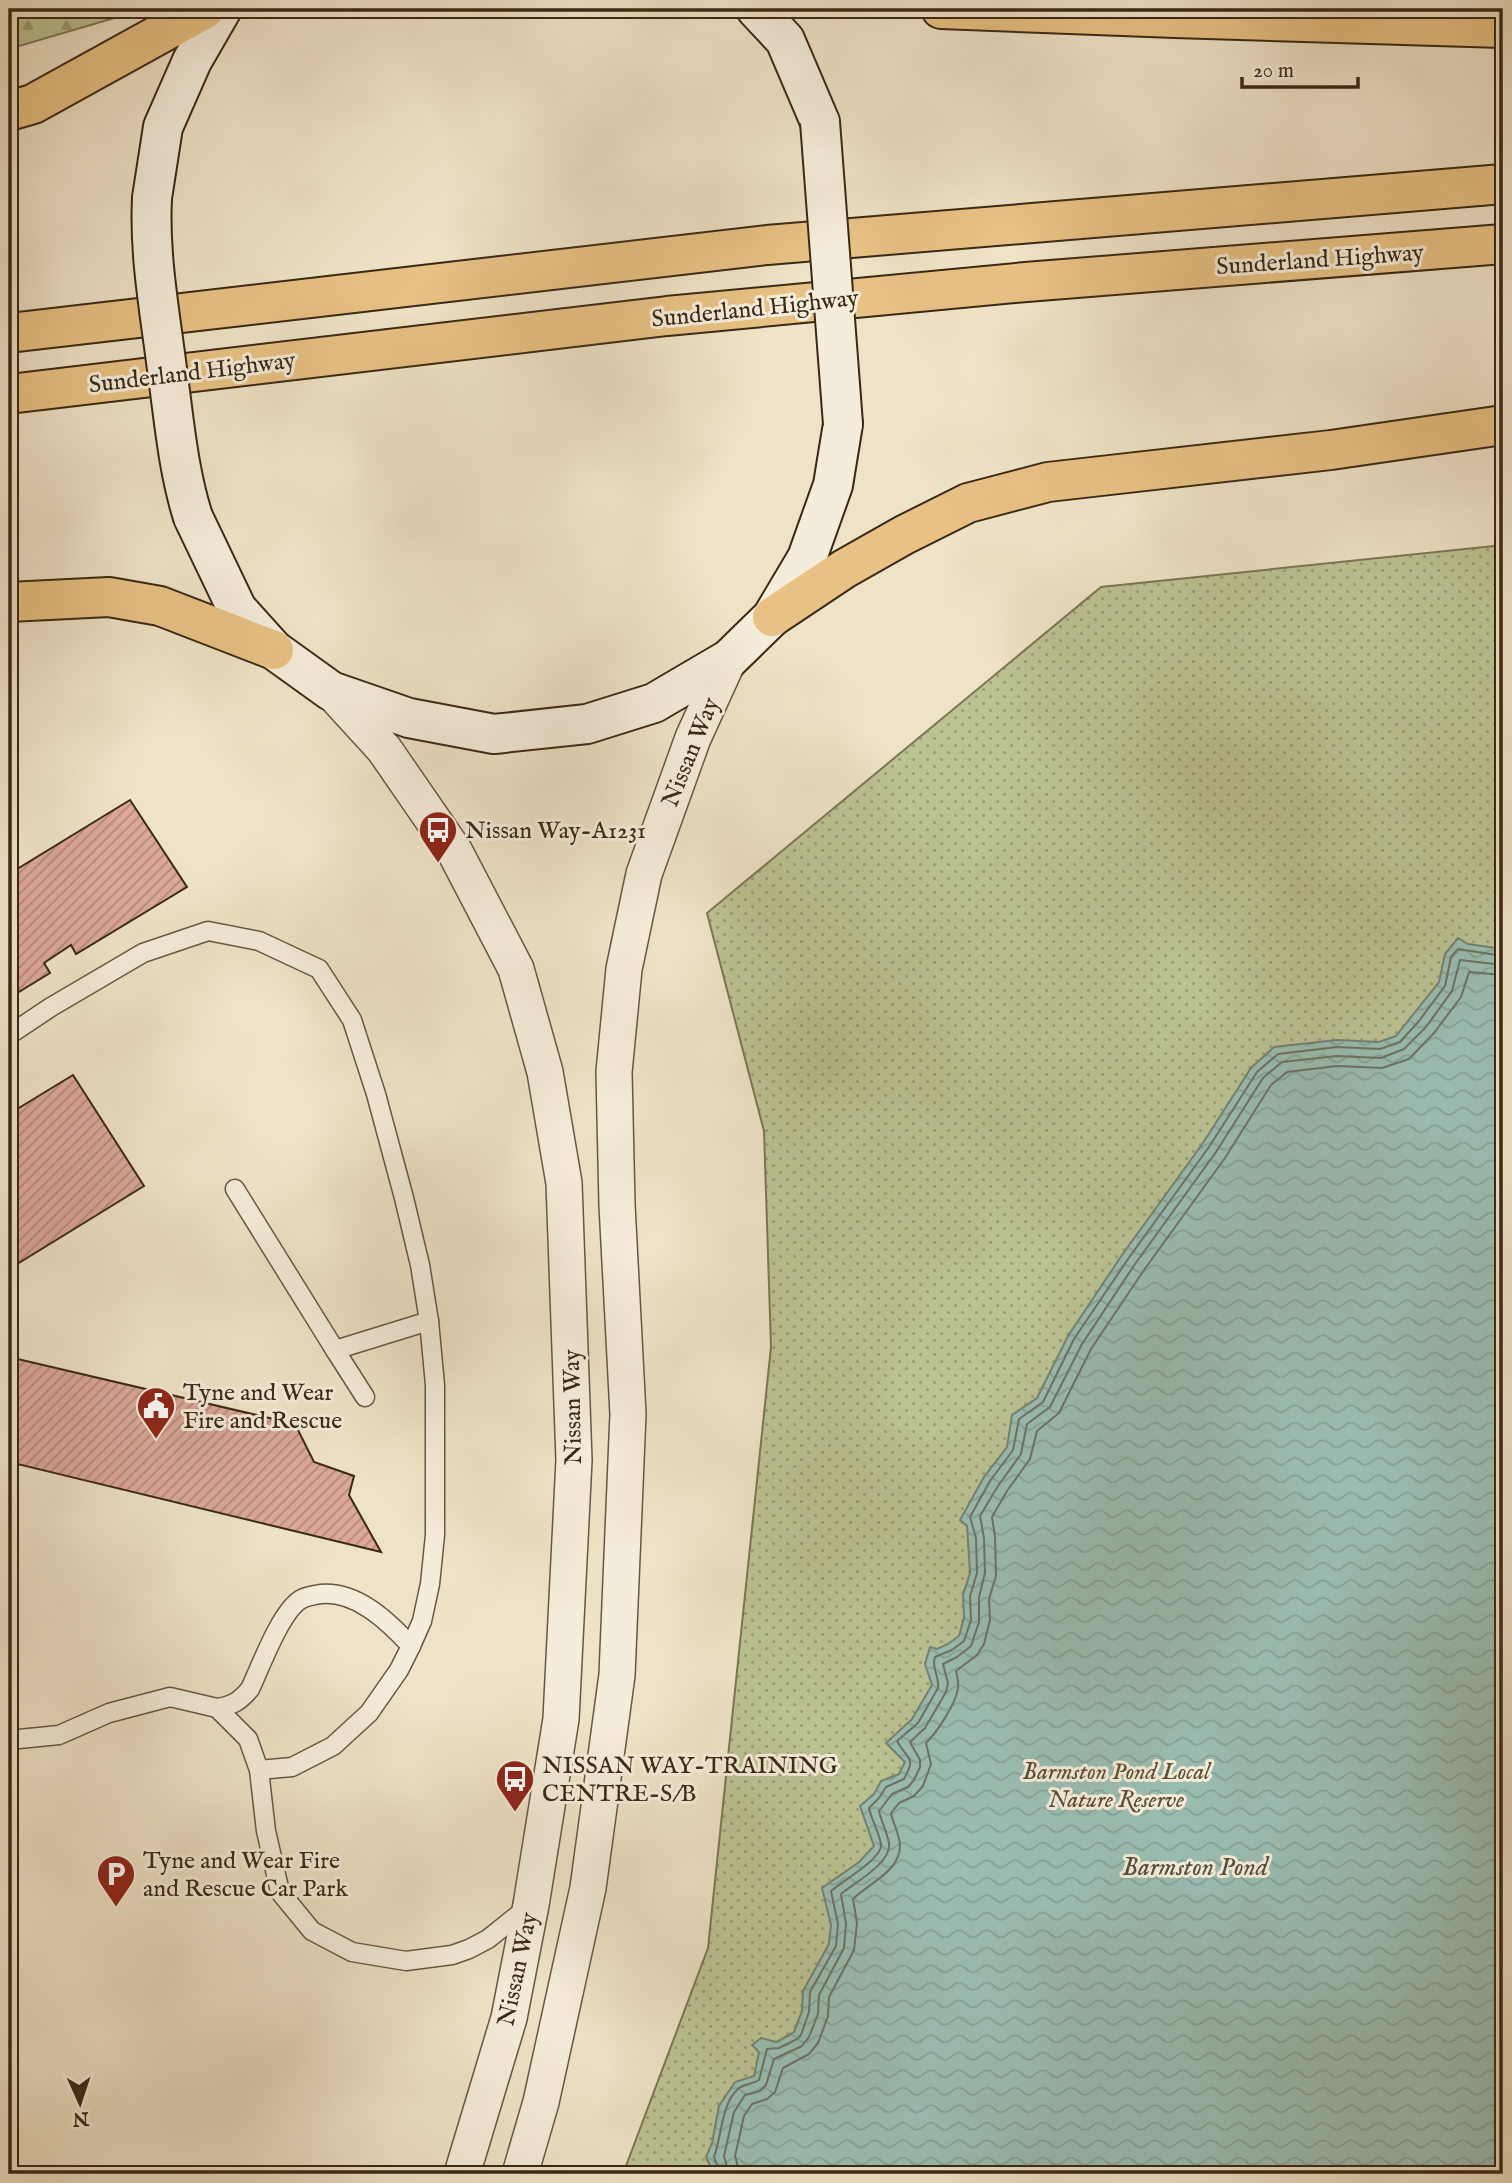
<svg xmlns="http://www.w3.org/2000/svg" width="1512" height="2183" font-family="'IM FELL English',serif">
	<style>
		.forest { fill: url(#forest-firs); stroke: #7b7654; stroke-width: 2 }
		.park { fill: url(#park-dots); stroke: #7b7654; stroke-width: 2 }
		.water { fill: url(#water-waves); stroke: #748273; stroke-width: 2 }
		.lines { fill: none; stroke-linecap: round; stroke-linejoin: round }
		.shore { stroke: #6a7364; stroke-width: 2 }
		.building { fill: url(#building-hatch); stroke: #3a2815; stroke-width: 2 }
		.lane-casing { stroke: #675742; stroke-width: 21 }
		.street-casing { stroke: #675742; stroke-width: 38 }
		.secondary-casing { stroke: #3a2815; stroke-width: 42 }
		.highway-casing { stroke: #3a2815; stroke-width: 42 }
		.lane { stroke: #f5eddb; stroke-width: 18 }
		.street { stroke: #f5eddb; stroke-width: 35 }
		.secondary { stroke: #f5eddb; stroke-width: 38 }
		.highway { stroke: #e8c284; stroke-width: 38 }
		.secondary-bridge-casing { stroke: #3a2815; stroke-width: 42; stroke-linecap: butt }
		.secondary-bridge { stroke: #f5eddb; stroke-width: 38 }
		.labels { text-anchor: middle; stroke-width: 6; stroke-linejoin: round; paint-order: stroke }
		.street-label { font-size: 24px; fill: #3a2815; stroke: #f5eddb }
		.poi-label { font-size: 24px; fill: #3a2815; stroke: #f5eddb; text-anchor: start }
		.park-label { font-size: 24px; font-style: italic; fill: #5a4f34; stroke: #f5eddb }
		.water-label { font-size: 26px; font-style: italic; fill: #524e3c; stroke: #f5eddb }
	</style>
	<defs>
		<pattern id="forest-firs" width="22" height="20" patternUnits="userSpaceOnUse" patternTransform="scale(1.75)"><rect width="22" height="20" fill="#bcc393"/><path d="M5 1l3.5 6h-7zM16 11l3.5 6h-7z" fill="#9a9e77"/></pattern>
		<pattern id="park-dots" width="8" height="8" patternUnits="userSpaceOnUse" patternTransform="scale(1.75)"><rect width="8" height="8" fill="#bcc393"/><path d="M2 2h.1M6 6h.1" fill="none" stroke="#9a9e77" stroke-width="1.8" stroke-linecap="round"/></pattern>
		<pattern id="water-waves" width="16" height="10" patternUnits="userSpaceOnUse" patternTransform="scale(1.75)"><rect width="16" height="10" fill="#9abeb2"/><path d="M0 5q4-4 8 0t8 0" fill="none" stroke="#85a398"/></pattern>
		<pattern id="building-hatch" width="6" height="6" patternUnits="userSpaceOnUse" patternTransform="scale(1.75)"><rect width="6" height="6" fill="#dba89a"/><path d="M-1 1l2-2M0 6l6-6M5 7l2-2" fill="none" stroke="#b3897c"/></pattern>
	</defs>
	<rect width="100%" height="100%" fill="#efe3c7"/>
	<filter id="stains"><feTurbulence type="fractalNoise" baseFrequency=".00286" numOctaves="4"/><feColorMatrix values="0 0 0 0 .2 0 0 0 0 .09 0 0 0 0 .02 0 0 0 .5 -.17"/></filter>
	<radialGradient id="worn" r=".72"><stop offset=".6" stop-color="#630" stop-opacity="0"/><stop offset="1" stop-color="#630" stop-opacity=".3"/></radialGradient>
	<polygon class="forest" points="9,9 130,9 125,15 9,49"/>
	<polygon class="park" points="1503,545 1503,2174 623,2174 708,1948 771,1347 764,1131 707,913 1101,587"/>
	<polygon class="water" points="1458,938 1468,944 1503,949 1503,2174 717,2174 713,2172 706,2157 712,2143 719,2106 735,2082 754,2076 759,2052 752,2045 761,2038 776,2042 794,2032 802,2011 803,1991 829,1944 831,1925 822,1888 859,1862 874,1846 860,1806 874,1794 881,1781 899,1774 905,1762 886,1743 912,1719 932,1685 925,1664 930,1647 937,1649 948,1644 959,1636 964,1618 963,1595 970,1573 967,1526 960,1520 984,1477 1007,1447 1012,1415 1037,1398 1068,1336 1122,1255 1203,1143 1251,1068 1274,1047 1337,1040 1379,1042 1396,1036 1439,982 1445,954"/>
	<g class="lines">
		<g class="shore">
			<path d="M720 2174 714 2157C722 2136 721 2103 739 2088 744 2084 753 2084 759 2080L767 2049 779 2048 797 2039 801 2035 809 2012 810 1992 836 1946 838 1924 831 1891C841 1882 880 1860 881 1846 881 1836 871 1819 869 1808L879 1798 886 1787 904 1779C917 1756 907 1760 897 1741L918 1723 938 1688C940 1677 931 1669 935 1657L952 1650 964 1641 971 1620 970 1596 977 1573 976 1538 970 1517 990 1481 1013 1450 1019 1419 1043 1402 1074 1339 1128 1259 1209 1147 1257 1072 1278 1054 1337 1047 1380 1049 1400 1042 1419 1021 1445 986 1451 957 1458 949 1503 956"/>
			<path d="M729 2174 724 2156 734 2112 745 2095 760 2091 766 2085 774 2059 802 2046 809 2037 818 2014 819 1995 844 1948 846 1924 841 1894C854 1883 892 1863 889 1843 887 1832 881 1821 879 1811L892 1794 908 1787 914 1780 920 1767V1760L910 1742 925 1728 946 1692 948 1683 943 1664 957 1657 971 1646 979 1622V1597L985 1573 984 1538 980 1516 998 1486 1021 1454 1027 1424 1050 1407 1082 1344 1135 1264 1216 1152 1263 1078 1282 1062 1337 1056 1381 1058 1404 1049 1426 1027 1452 991 1460 960 1503 965"/>
			<path d="M740 2174 735 2156 744 2116 752 2104 767 2099 775 2092 783 2068 809 2054 818 2043 828 2016 829 1997 854 1950 857 1923 853 1899C868 1884 900 1871 900 1846 900 1835 893 1824 891 1813L899 1803 914 1796 923 1786 931 1764 926 1743C937 1732 956 1704 958 1688 959 1682 957 1676 956 1671L977 1655 984 1644 990 1620 989 1599 996 1576 995 1537 992 1517 1007 1491 1030 1459 1037 1431 1059 1413 1091 1349 1144 1270 1225 1158 1271 1085 1287 1072 1337 1066 1382 1068 1409 1059 1434 1033 1461 997 1469 972 1503 975"/>
		</g>
	</g>
	<g class="building">
		<polygon points="130,800 187,887 76,954 71,945 44,963 50,973 9,998 9,874"/>
		<polygon points="73,1075 144,1186 9,1269 9,1114"/>
		<polygon points="9,1357 295,1424 314,1462 354,1476 349,1495 381,1552 13,1463 9,1455"/>
	</g>
	<g class="lines">
		<g class="lane-casing">
			<g id="lane">
				<polyline points="9,1035 51,1007 143,953 208,931 259,941 319,969 352,1020 376,1094 404,1198 420,1265 429,1321 435,1385 435,1535 430,1584 422,1621 411,1646 399,1670 369,1713 333,1746 292,1767 259,1770"/>
				<polyline points="235,1189 335,1350 429,1321"/>
				<polyline points="335,1350 365,1397"/>
				<path d="M217 1708C232 1706 240 1701 250 1689 261 1666 280 1613 300 1600 304 1597 311 1596 315 1595 353 1587 388 1621 411 1646"/>
				<polyline points="9,1740 59,1735 109,1713 170,1697 217,1708 248,1739 259,1770 266,1831 280,1892 312,1931 352,1952 406,1961 452,1955 469,1949 488,1939 528,1907"/>
			</g>
		</g>
		<g class="street-casing">
			<g id="street">
				<polyline points="331,691 384,749 455,852 516,969 545,1072 564,1183 574,1460 561,1719 531,1905 509,2018 462,2174"/>
				<polyline points="520,2174 541,2102 588,1888 617,1675 628,1414 617,1205 614,1072 624,969 644,874 693,738 729,659"/>
			</g>
		</g>
		<g class="secondary-casing">
			<g id="secondary">
				<polyline points="756,9 785,40 820,122"/>
				<polyline points="152,198 163,127 192,61 222,9"/>
				<polyline points="193,517 237,609 274,650 331,691 409,718 494,734 587,724 654,703 729,659 772,617 807,558 833,485 843,424"/>
			</g>
		</g>
		<g class="highway-casing">
			<g id="highway">
				<polyline points="941,9 1175,18 1503,28"/>
				<polyline points="9,111 33,104 205,9"/>
				<polyline points="9,333 767,245 1503,184"/>
				<polyline points="9,394 667,316 1026,282 1503,244"/>
				<polyline points="9,602 109,597 160,606 274,650"/>
				<polyline points="772,617 844,569 904,535 968,503 1048,482 1331,450 1503,425"/>
			</g>
		</g>
		<use href="#lane" class="lane"/>
		<use href="#street" class="street"/>
		<use href="#secondary" class="secondary"/>
		<use href="#highway" class="highway"/>
		<g class="secondary-bridge-casing">
			<g id="secondary-bridge">
				<polyline points="820,122 843,424"/>
				<path d="M152 198C149 255 160 313 167 369 174 419 178 470 193 517"/>
			</g>
		</g>
		<use href="#secondary-bridge" class="secondary-bridge"/>
	</g>
	<defs>
		<g id="bus-pin" transform="scale(2.0125)"><path d="M0 17L-7.5 6A9.5 9.5 0 1 1 7.5 6Z" fill="#8f2418" stroke="#f5eddb"/><path d="M-5-6H5V4H4V6H2V4H-2V6H-4V4H-5ZM-3.5-4V0h7V-4ZM-3.5 1.2v1.5H-2V1.2ZM2 1.2v1.5H3.5V1.2Z" fill="#fff"/></g>
		<g id="civic-pin" transform="scale(2.0125)"><path d="M0 17L-7.5 6A9.5 9.5 0 1 1 7.5 6Z" fill="#8f2418" stroke="#f5eddb"/><path d="M-.6-6.5H3V-4.5H.6V-3L4-1V1h2V6H-6V1h2V-1L-.6-3ZM-1.2 2.5V6h2.4V2.5Z" fill="#fff"/></g>
		<g id="parking-pin" transform="scale(2.0125)"><path d="M0 17L-7.5 6A9.5 9.5 0 1 1 7.5 6Z" fill="#8f2418" stroke="#f5eddb"/><path d="M-3.5-5.5H1a3.5 3.5 0 0 1 0 7H-1V5.5H-3.5ZM-1-3.4V-.6H.8a1.4 1.4 0 0 0 0-2.8Z" fill="#fff"/></g>
	</defs>
	<g fill-rule="evenodd">
		<use href="#bus-pin" x="438" y="830"/>
		<use href="#civic-pin" x="156" y="1406"/>
		<use href="#bus-pin" x="515" y="1779"/>
		<use href="#parking-pin" x="116" y="1874"/>
	</g>
	<g class="labels">
		<g class="street-label">
			<text transform="translate(1320 259) rotate(-4)" y="8">Sunderland Highway</text>
			<text transform="translate(755 308) rotate(-6)" y="8">Sunderland Highway</text>
			<text transform="translate(192 372) rotate(-7)" y="8">Sunderland Highway</text>
			<text transform="translate(690 752) rotate(-68)" y="8">Nissan Way</text>
			<text transform="translate(572 1407) rotate(-91)" y="8">Nissan Way</text>
			<text transform="translate(517 1969) rotate(-78)" y="8">Nissan Way</text>
		</g>
		<g class="poi-label">
			<text x="465" y="838">Nissan Way-A1231</text>
			<text x="183" y="1400">Tyne and Wear<tspan x="183" dy="28">Fire and Rescue</tspan></text>
			<text x="542" y="1773">NISSAN WAY-TRAINING<tspan x="542" dy="28">CENTRE-S/B</tspan></text>
			<text x="143" y="1868">Tyne and Wear Fire<tspan x="143" dy="28">and Rescue Car Park</tspan></text>
		</g>
		<g class="park-label">
			<text x="1116" y="1779">Barmston Pond Local<tspan x="1116" dy="28">Nature Reserve</tspan></text>
		</g>
		<g class="water-label">
			<text x="1195" y="1875">Barmston Pond</text>
		</g>
	</g>
	<rect width="1512" height="2183" fill="none" stroke="#efe3c7" stroke-width="35"/>
	<rect x="10" y="10" width="1491" height="2162" fill="none" stroke="#3a2815" stroke-width="3.5"/>
	<rect x="18" y="18" width="1477" height="2148" fill="none" stroke="#3a2815" stroke-width="2"/>
	<g transform="translate(80 2103) rotate(177)" stroke="#f5eddb" stroke-width="5" paint-order="stroke">
	<path d="M0-5L12 26L0 18L-12 26Z" fill="#3a2815"/>
	<text y="-10" font-size="19" font-weight="bold" text-anchor="middle" fill="#3a2815">N</text>
	</g>
	<path d="M1242 77v10h116v-10" fill="none" stroke="#3a2815" stroke-width="3.5"/>
	<text x="1253" y="77" font-size="21" fill="#3a2815" stroke="#f5eddb" stroke-width="5" paint-order="stroke">20 m</text>
	<rect width="100%" height="100%" filter="url(#stains)"/>
	<rect width="100%" height="100%" fill="url(#worn)"/>
</svg>
